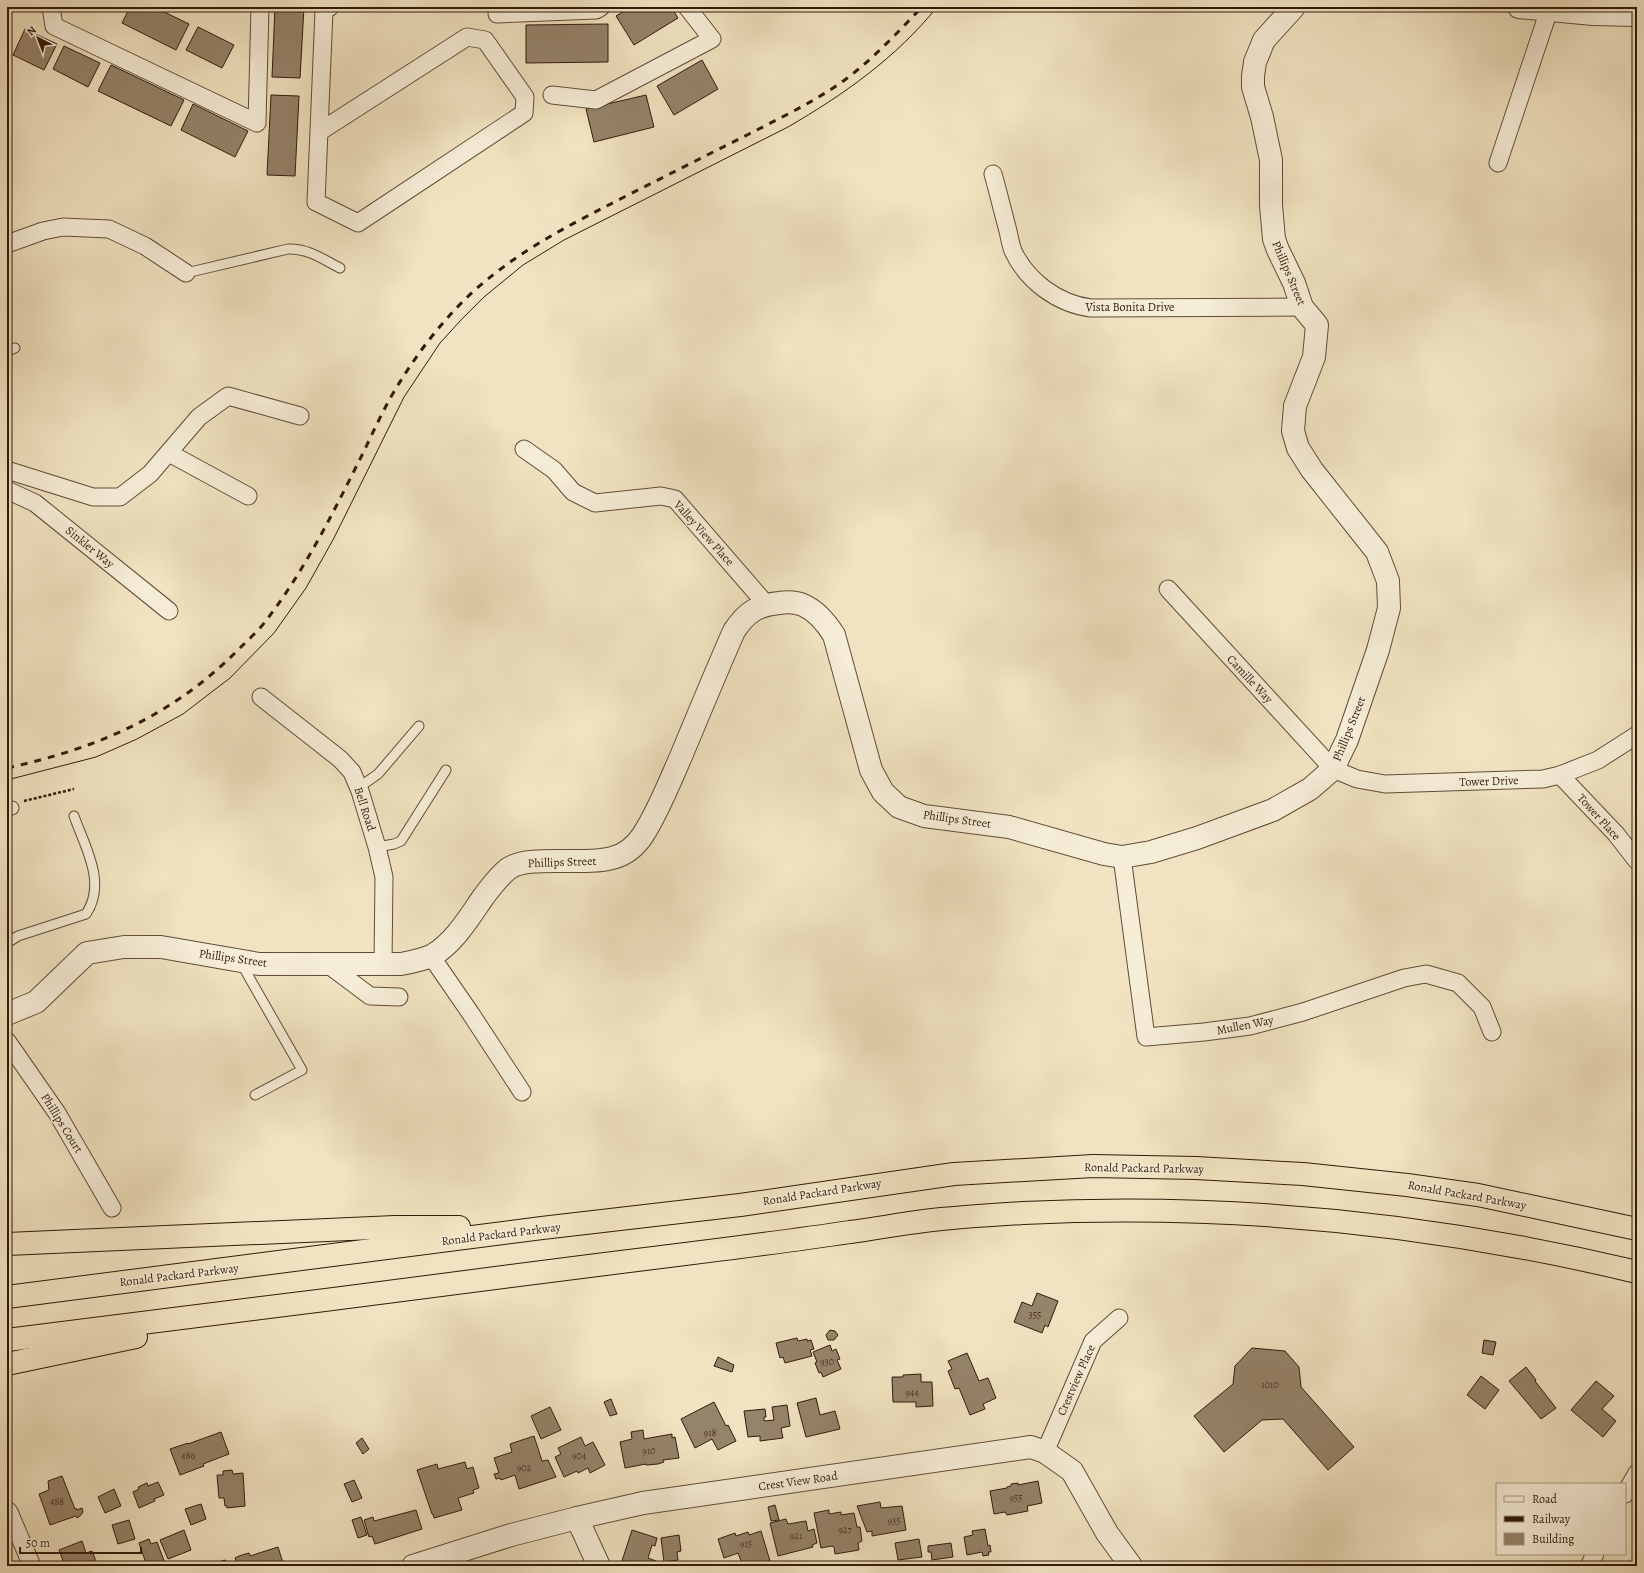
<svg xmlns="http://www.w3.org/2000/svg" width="1644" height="1573" font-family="Alegreya,serif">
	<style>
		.building { fill: #95836a; stroke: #311a0b }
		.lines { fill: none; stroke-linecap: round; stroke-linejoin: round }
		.service-casing { stroke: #614c38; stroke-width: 11 }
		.pedestrian-casing { stroke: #614c38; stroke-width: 15 }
		.minor-casing { stroke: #614c38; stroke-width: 19 }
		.tertiary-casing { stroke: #614c38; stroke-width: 24 }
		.motorway-casing { stroke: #311a0b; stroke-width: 24 }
		.path { stroke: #311a0b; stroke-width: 2.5; stroke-dasharray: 3 2; stroke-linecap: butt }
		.service { stroke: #f6edd7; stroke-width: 9 }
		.pedestrian { stroke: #f6edd7; stroke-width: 13 }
		.minor { stroke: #f6edd7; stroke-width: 17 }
		.tertiary { stroke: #f6edd7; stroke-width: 22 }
		.motorway { stroke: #f1e3c1; stroke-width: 22 }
		.tram { stroke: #311a0b; stroke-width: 1 }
		.rail { stroke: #311a0b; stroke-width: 3; stroke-dasharray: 7 7; stroke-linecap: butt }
		.labels { text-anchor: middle; stroke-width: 3; stroke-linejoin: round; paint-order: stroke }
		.number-label { font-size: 10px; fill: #4a3423 }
		.street-label { font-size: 12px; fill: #311a0b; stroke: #f6edd7 }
	</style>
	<rect width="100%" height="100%" fill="#f1e3c1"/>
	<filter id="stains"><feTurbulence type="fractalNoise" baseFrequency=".005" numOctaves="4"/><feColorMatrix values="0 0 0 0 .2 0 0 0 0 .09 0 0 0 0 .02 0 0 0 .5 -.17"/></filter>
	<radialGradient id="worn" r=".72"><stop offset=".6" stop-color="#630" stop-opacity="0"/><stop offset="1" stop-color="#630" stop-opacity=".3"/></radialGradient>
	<g class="building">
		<polygon points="130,7 154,7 189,24 176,50 122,23"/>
		<polygon points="275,7 304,7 300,78 272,77"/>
		<polygon points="631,7 671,7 678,18 634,45 616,16"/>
		<polygon points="608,24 608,62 526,63 526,25"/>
		<polygon points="198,27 234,45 222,68 186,50"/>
		<polygon points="25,29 57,44 44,70 13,55"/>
		<polygon points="64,46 100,63 88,87 53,69"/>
		<polygon points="702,60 718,89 674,115 657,86"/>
		<polygon points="111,65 184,100 171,126 98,91"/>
		<polygon points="271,95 299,96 295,176 267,175"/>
		<polygon points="646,95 654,127 594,142 586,109"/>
		<polygon points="193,104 248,131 235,157 181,130"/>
		<polygon points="1037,1293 1058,1301 1048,1327 1045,1325 1042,1333 1014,1322 1022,1302 1032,1306"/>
		<polygon points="830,1330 835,1331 838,1335 834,1340 828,1340 826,1335"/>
		<polygon points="797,1338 798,1341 807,1339 807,1341 811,1340 814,1349 810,1350 812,1356 785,1363 783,1357 780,1358 776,1343"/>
		<polygon points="1484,1340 1496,1342 1493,1355 1482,1353"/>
		<polygon points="830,1345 832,1351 836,1349 840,1359 837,1360 841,1369 823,1377 821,1372 819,1373 815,1363 817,1362 813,1352"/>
		<polygon points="1252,1348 1285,1351 1299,1367 1301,1387 1354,1447 1328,1470 1283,1419 1262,1420 1224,1452 1194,1416 1233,1384 1235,1366"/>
		<polygon points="967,1353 979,1381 988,1378 996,1398 983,1404 985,1409 970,1415 959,1388 955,1389 948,1371 952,1369 948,1361"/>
		<polygon points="718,1357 734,1365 732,1372 714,1366"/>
		<polygon points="1526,1367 1536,1380 1535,1381 1556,1408 1541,1419 1509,1381"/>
		<polygon points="921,1374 921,1382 932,1382 933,1406 916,1407 916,1402 893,1402 892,1377 903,1377 903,1375"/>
		<polygon points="1481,1376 1499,1390 1485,1409 1467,1395"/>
		<polygon points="1596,1381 1614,1396 1602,1409 1616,1421 1603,1437 1571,1410"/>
		<polygon points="816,1398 820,1415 835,1411 840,1429 806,1437 797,1403"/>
		<polygon points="611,1399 617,1414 610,1416 604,1402"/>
		<polygon points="714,1402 726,1426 728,1425 736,1441 718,1450 712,1439 695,1448 681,1419"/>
		<polygon points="787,1405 790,1426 781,1428 783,1438 760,1441 760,1436 748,1437 744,1411 765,1409 766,1417 764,1417 764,1421 774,1420 772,1407"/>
		<polygon points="550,1407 561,1430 541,1439 531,1416"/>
		<polygon points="643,1430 644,1439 672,1434 672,1438 675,1437 679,1458 663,1460 664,1462 658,1464 646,1465 646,1464 625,1468 620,1442 632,1439 631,1432"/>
		<polygon points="221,1432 229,1454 203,1464 204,1466 180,1475 170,1449 188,1443 188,1444"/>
		<polygon points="534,1436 542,1461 548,1460 556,1477 519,1489 515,1475 501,1480 500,1478 496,1479 494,1474 499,1473 494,1458 512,1452 510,1444"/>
		<polygon points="581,1437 585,1446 593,1442 605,1465 590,1473 588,1468 578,1473 577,1471 564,1477 555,1457 561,1454 558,1448"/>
		<polygon points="362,1438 369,1449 363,1454 356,1443"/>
		<polygon points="465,1462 467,1469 473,1467 479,1488 473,1490 474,1493 458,1498 462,1510 434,1518 433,1514 432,1514 417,1470 437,1464 438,1469"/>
		<polygon points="232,1470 233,1474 243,1473 245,1506 227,1508 227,1506 225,1506 224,1498 219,1498 217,1475 223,1475 223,1471"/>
		<polygon points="62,1476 75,1509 76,1508 77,1510 82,1508 83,1512 80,1516 77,1518 76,1516 50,1525 39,1494 49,1490 48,1481"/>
		<polygon points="354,1480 362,1498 352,1502 344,1484"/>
		<polygon points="1038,1481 1042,1503 1027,1506 1028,1511 1007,1515 1005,1512 994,1514 990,1491 1007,1488 1007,1487 1011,1486 1011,1484 1018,1483 1018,1485"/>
		<polygon points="158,1482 164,1495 154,1499 155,1501 139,1508 133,1492 139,1489 138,1487 147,1483 148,1486"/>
		<polygon points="114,1489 121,1506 105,1513 98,1497"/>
		<polygon points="880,1502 881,1508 902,1506 906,1530 872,1536 872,1531 867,1532 857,1506"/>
		<polygon points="201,1504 206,1519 191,1525 185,1509"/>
		<polygon points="775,1505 779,1520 771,1521 768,1507"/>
		<polygon points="416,1510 422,1529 375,1544 372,1536 369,1537 364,1520 373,1517 374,1521"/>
		<polygon points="829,1510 829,1514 841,1512 841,1515 854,1513 857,1527 860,1527 862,1541 858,1543 859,1550 835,1554 834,1547 832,1546 821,1548 814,1513"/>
		<polygon points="361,1517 367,1535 358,1538 352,1520"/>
		<polygon points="786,1519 788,1524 806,1521 808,1531 814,1529 817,1543 812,1545 813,1547 778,1556 770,1523"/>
		<polygon points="129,1520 135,1539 118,1544 112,1525"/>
		<polygon points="985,1529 988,1546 990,1545 991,1552 988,1552 989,1555 983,1556 982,1552 967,1555 964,1537 973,1535 972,1531"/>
		<polygon points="184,1530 191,1550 168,1559 160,1540"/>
		<polygon points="632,1530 657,1538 655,1546 652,1545 648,1558 656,1561 654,1566 627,1566 621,1564"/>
		<polygon points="761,1531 770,1561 756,1566 743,1566 738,1553 724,1558 718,1539 735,1533 736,1536 748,1532 749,1535"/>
		<polygon points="679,1535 681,1551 677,1552 678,1560 664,1562 661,1538"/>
		<polygon points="149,1539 151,1544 157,1542 166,1566 147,1566 139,1543"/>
		<polygon points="919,1539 922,1557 898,1560 895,1543"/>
		<polygon points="82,1541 86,1553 92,1551 97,1564 91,1566 65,1566 59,1550"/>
		<polygon points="951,1543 953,1557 932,1560 931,1552 928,1552 928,1546"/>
		<polygon points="278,1547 284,1566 238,1566 235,1558 239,1556 249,1553 250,1556"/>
		<polygon points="225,1560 227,1566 202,1566 215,1562 215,1563"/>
		<polygon points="529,1562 543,1566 543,1563 555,1566 528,1566"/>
	</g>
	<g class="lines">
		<g class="service-casing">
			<g id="service">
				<path d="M186 273 288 249C308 248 324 260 340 268"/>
				<polyline points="7,351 15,348"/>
				<polyline points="358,788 378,774 419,726"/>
				<polyline points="377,847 394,844 401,841 446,770"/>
				<path d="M7 943 18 936 86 914C107 883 85 847 74 816"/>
				<polyline points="241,963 302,1070 255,1095"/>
			</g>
		</g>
		<g class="pedestrian-casing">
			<polyline id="pedestrian" points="7,809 12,808"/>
		</g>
		<g class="minor-casing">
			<g id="minor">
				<polyline points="51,7 54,26 257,123 260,7"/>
				<polyline points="497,14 596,10 601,7"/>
				<polyline points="552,95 596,100 712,39 687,7"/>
				<polyline points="319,132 467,37 485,40 525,97 524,113 358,223 316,202 324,11 330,7"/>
				<polyline points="1498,163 1549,10"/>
				<path d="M993 174C998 191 1002 209 1007 227 1009 234 1010 243 1013 251 1027 281 1058 304 1091 308L1302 307"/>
				<polyline points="7,244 43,231 63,227 109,229 145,246 186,273"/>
				<polyline points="524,449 554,470 573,492 595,503 661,496 675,499 766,604"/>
				<polyline points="169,453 248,496"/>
				<polyline points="7,470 93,497 120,497 150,474 199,417 228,396 300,416"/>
				<polyline points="7,490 35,503 169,611"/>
				<polyline points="1168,589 1333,769 1357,779 1385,784 1543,779 1560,775 1598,760 1637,735"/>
				<polyline points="261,697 340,759 352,772 360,791 377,847 384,877 383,964"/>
				<polyline points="1560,775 1616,834 1637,861"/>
				<polyline points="1122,857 1146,1037 1204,1032 1250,1026 1303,1012 1404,978 1426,974 1458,983 1482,1007 1492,1032"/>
				<polyline points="431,956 471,1014 522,1092"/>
				<polyline points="326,963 370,996 399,997"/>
				<polyline points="7,1041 57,1113 112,1208"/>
				<polyline points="1045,1452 1093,1341 1119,1318"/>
				<polyline points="1625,1494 1637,1473"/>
				<polyline points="7,1510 9,1512 32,1566"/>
				<polyline points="1589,1566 1595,1554"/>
			</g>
		</g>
		<g class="tertiary-casing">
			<g id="tertiary">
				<polyline points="1519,7 1593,14 1637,15"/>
				<path d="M7 1014 36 1002 87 953 124 947H161L259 964H401C412 962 423 960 433 955 455 942 470 916 484 896 491 887 499 876 508 869 528 854 585 866 612 858 625 855 635 847 643 835 659 810 670 781 682 754 699 713 716 672 734 631 746 613 757 605 779 603 786 602 796 602 803 605 817 611 827 624 834 635L871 770 883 792 899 807 924 816 1009 827 1104 854 1122 857 1151 852 1197 838 1273 810 1310 789 1333 769 1347 740 1378 650 1389 608 1388 581 1377 552 1312 470 1298 448 1293 431 1295 406 1314 357 1317 325 1302 307 1294 283 1278 250 1274 239 1271 205V160L1262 117 1253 87V76L1255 62 1264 40 1294 7"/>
				<polyline points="577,1518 599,1566"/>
				<polyline points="413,1566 511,1535 577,1518 643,1503 1031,1447 1045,1452 1072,1471 1107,1533 1131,1566"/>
			</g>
		</g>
		<g class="motorway-casing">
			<g id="motorway">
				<polyline points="7,1244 395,1227 459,1227"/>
				<polyline points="7,1297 542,1228 740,1205 954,1174 1093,1166 1196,1168 1303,1174 1407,1185 1478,1195 1637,1229"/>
				<path d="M7 1340C206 1315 406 1290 605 1264 687 1254 769 1244 850 1232 875 1229 899 1224 924 1221 956 1217 990 1215 1023 1213 1228 1203 1437 1224 1637 1272"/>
				<polyline points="7,1364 136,1337"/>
			</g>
		</g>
		<polyline class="path" points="24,801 74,789"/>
		<use href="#service" class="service"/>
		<use href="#pedestrian" class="pedestrian"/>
		<use href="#minor" class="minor"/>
		<use href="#tertiary" class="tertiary"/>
		<use href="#motorway" class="motorway"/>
		<path class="tram" d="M7 780 96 757 137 739 183 714 230 678 274 633 306 588 334 538 404 397 440 343 461 320 484 297 523 265 564 240 788 127C843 95 896 58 937 7"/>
		<path class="rail" d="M7 768C98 748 173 716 240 648 248 640 258 631 265 622 302 574 329 521 356 467 369 442 380 415 395 390 417 353 444 318 476 289 524 247 572 224 628 195 668 175 709 154 749 134 782 117 816 101 846 79 874 58 898 32 922 7"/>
	</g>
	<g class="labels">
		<g class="number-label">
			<text x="1035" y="1318">355</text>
			<text x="827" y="1365">930</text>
			<text x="1270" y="1388">1010</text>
			<text x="912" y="1396">944</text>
			<text x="710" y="1436">918</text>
			<text x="649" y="1454">910</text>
			<text x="188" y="1459">486</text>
			<text x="579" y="1459">904</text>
			<text x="524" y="1471">902</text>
			<text x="1016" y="1501">955</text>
			<text x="57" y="1505">488</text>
			<text x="894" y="1524">935</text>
			<text x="845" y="1533">927</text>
			<text x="796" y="1539">921</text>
			<text x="746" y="1547">915</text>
		</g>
		<g class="street-label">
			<text transform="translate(1289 273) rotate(67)" y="4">Phillips Street</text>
			<text x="1130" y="311">Vista Bonita Drive</text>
			<text transform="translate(704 533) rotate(48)" y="4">Valley View Place</text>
			<text transform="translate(90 547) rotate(39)" y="4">Sinkler Way</text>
			<text transform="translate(1250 679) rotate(47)" y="4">Camille Way</text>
			<text transform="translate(1349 729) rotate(-68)" y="4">Phillips Street</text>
			<text transform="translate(1489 781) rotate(-2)" y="4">Tower Drive</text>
			<text transform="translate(365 809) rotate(72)" y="4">Bell Road</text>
			<text transform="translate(1599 817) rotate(48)" y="4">Tower Place</text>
			<text transform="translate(957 819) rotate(8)" y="4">Phillips Street</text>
			<text transform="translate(562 862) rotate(-2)" y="4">Phillips Street</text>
			<text transform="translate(233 958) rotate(8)" y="4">Phillips Street</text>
			<text transform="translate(1245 1025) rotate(-11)" y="4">Mullen Way</text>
			<text transform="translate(62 1123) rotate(58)" y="4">Phillips Court</text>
			<text transform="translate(1144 1168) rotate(1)" y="4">Ronald Packard Parkway</text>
			<text transform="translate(822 1192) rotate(-9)" y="4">Ronald Packard Parkway</text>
			<text transform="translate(1467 1195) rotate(10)" y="4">Ronald Packard Parkway</text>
			<text transform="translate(501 1234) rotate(-7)" y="4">Ronald Packard Parkway</text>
			<text transform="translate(179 1275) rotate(-7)" y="4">Ronald Packard Parkway</text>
			<text transform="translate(1076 1380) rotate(-66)" y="4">Crestview Place</text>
			<text transform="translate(798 1481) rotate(-8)" y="4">Crest View Road</text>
		</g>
	</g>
	<rect width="1644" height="1573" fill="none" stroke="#f1e3c1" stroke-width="24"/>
	<rect x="8" y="8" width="1628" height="1557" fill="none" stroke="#311a0b" stroke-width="2"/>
	<rect x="12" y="12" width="1620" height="1549" fill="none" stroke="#311a0b"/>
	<rect x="1496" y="1483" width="130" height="72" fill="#f6edd7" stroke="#a79985"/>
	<rect x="1504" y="1496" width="20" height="6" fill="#f6edd7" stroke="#a79985"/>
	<text x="1532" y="1503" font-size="12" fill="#311a0b">Road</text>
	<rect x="1504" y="1516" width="20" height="6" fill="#311a0b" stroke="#a79985"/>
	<text x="1532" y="1523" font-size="12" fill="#311a0b">Railway</text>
	<rect x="1504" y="1533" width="20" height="12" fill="#95836a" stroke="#a79985"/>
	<text x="1532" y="1543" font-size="12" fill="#311a0b">Building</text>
	<g transform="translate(38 38) rotate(318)" stroke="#f6edd7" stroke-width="3" paint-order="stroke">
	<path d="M0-3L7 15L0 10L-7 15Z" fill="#311a0b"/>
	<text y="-6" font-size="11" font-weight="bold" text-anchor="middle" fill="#311a0b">N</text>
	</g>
	<path d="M20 1547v6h121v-6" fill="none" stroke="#311a0b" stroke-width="2"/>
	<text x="26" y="1547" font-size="12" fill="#311a0b" stroke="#f6edd7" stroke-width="3" paint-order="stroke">50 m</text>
	<rect width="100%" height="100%" filter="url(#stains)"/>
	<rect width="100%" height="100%" fill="url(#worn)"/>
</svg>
